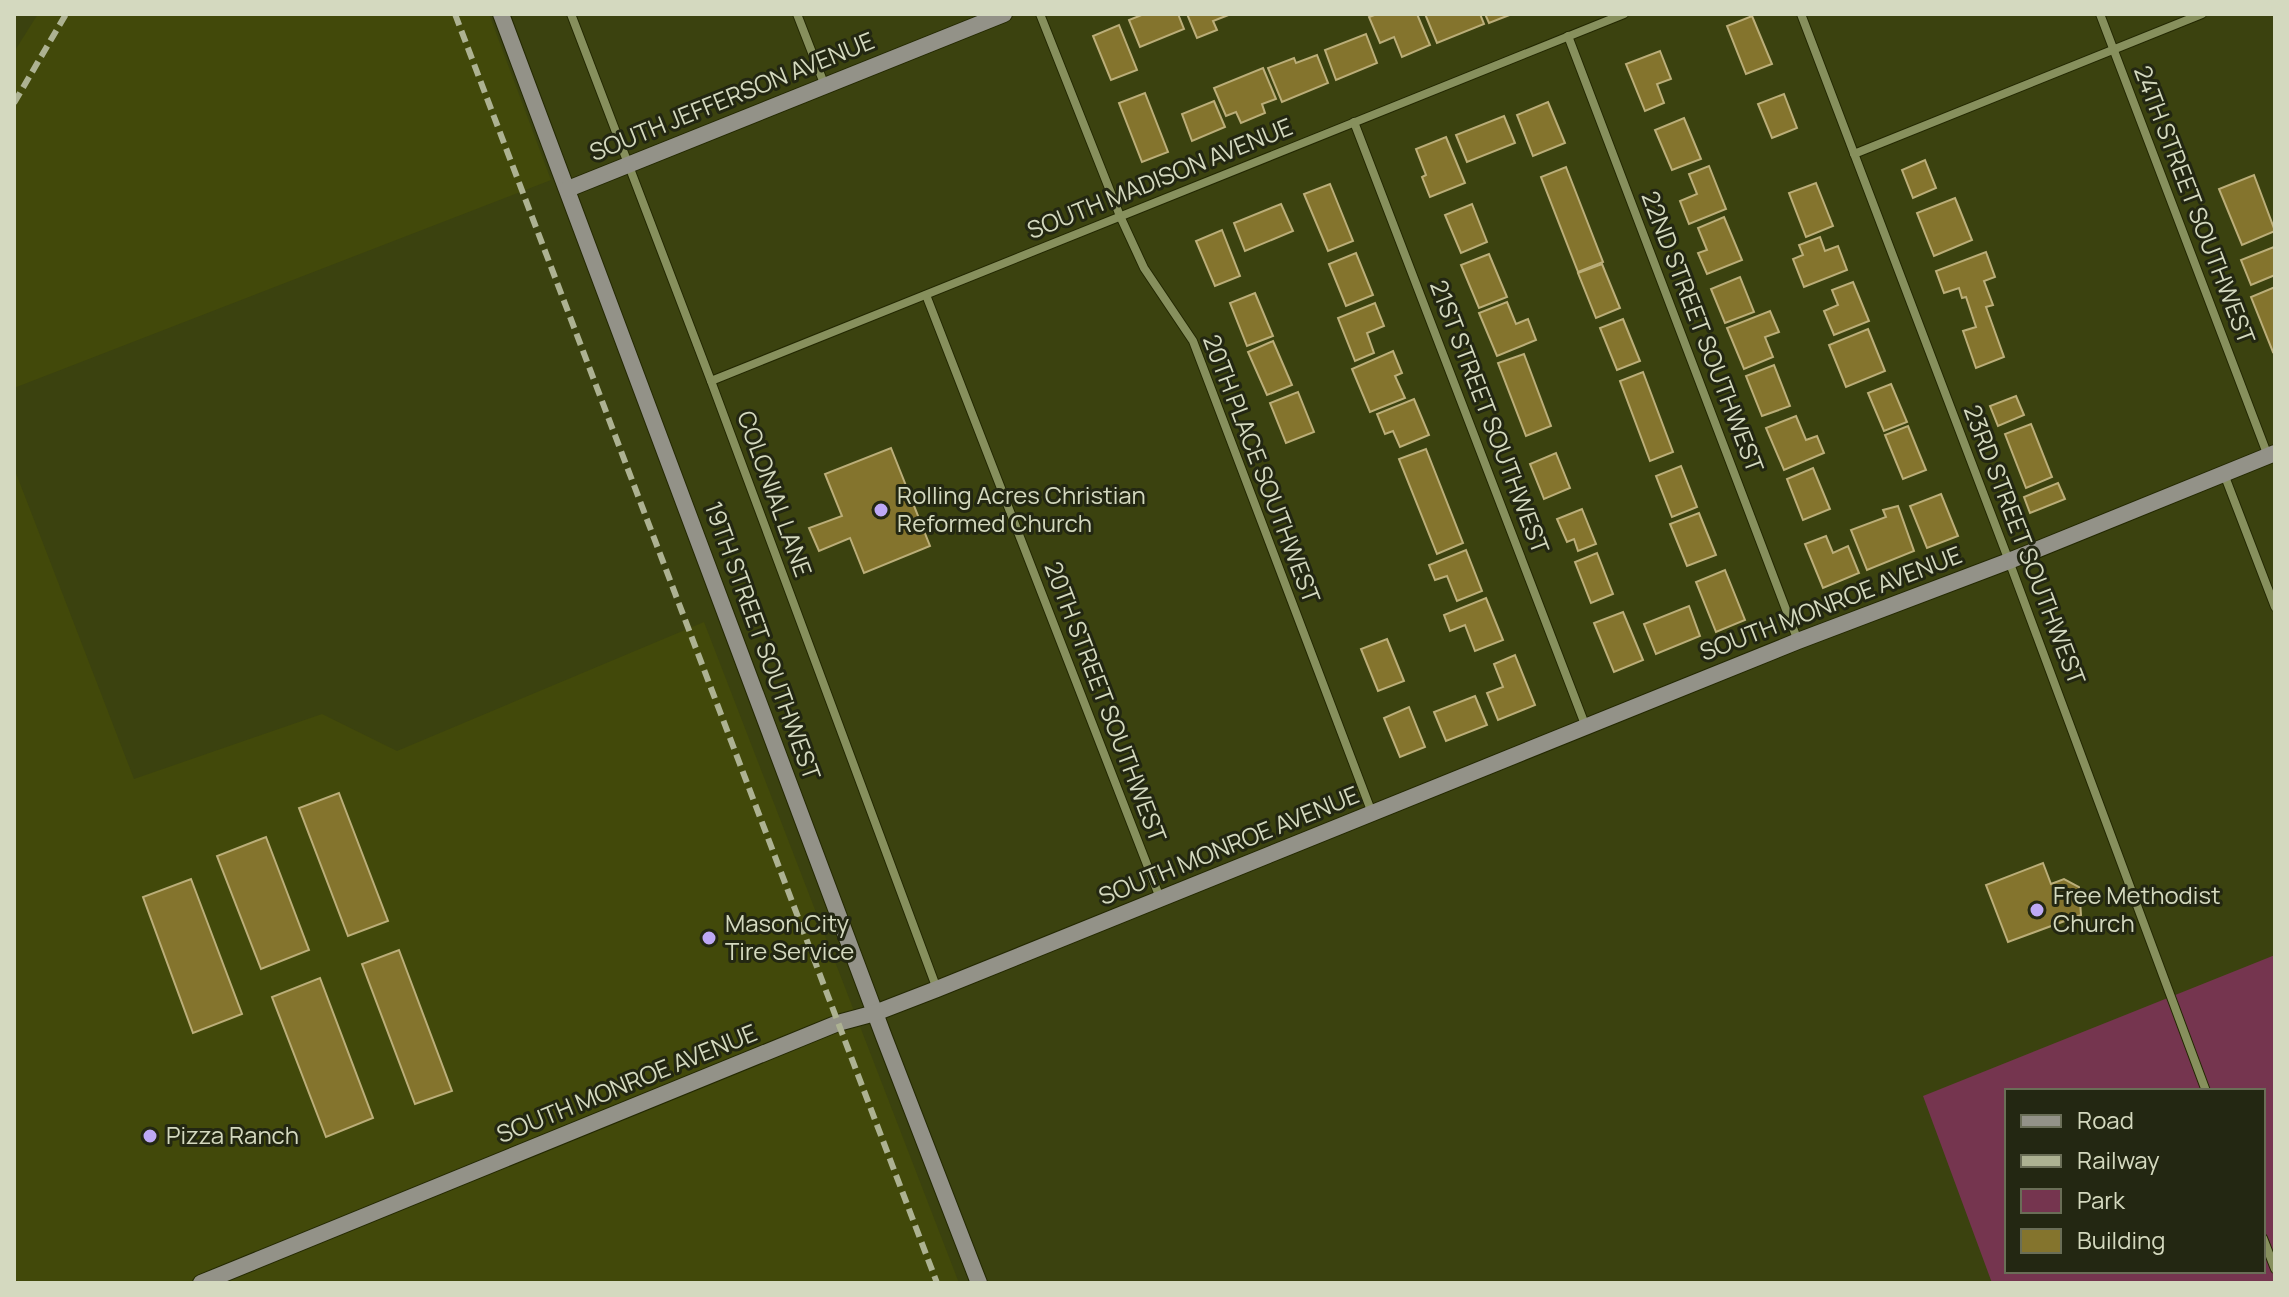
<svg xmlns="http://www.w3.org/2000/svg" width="2289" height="1297" font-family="Manrope,sans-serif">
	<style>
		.built { fill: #42490a }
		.green { fill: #75354f; fill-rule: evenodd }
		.building { fill: #84742d; stroke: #bbae79; stroke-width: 2 }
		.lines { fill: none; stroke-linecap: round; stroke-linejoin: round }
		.street-casing { stroke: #232802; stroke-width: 10 }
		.secondary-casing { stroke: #232802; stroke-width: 18 }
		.street { stroke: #87905d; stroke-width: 8 }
		.secondary { stroke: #939288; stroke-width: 16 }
		.rail { stroke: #adb292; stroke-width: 6; stroke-dasharray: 12 6; stroke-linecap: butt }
		.poi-dot { fill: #bea9f5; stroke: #232712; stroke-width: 3 }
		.labels { text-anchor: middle; stroke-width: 6; stroke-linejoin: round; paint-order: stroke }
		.street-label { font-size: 24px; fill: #d4d9bf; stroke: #232712 }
		.poi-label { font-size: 24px; fill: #d4d9bf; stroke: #232712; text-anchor: start }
	</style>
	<rect width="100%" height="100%" fill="#3b420f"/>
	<g class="built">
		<polygon points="38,14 489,14 551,180 14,388 14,52"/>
		<polygon points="14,468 134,779 322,714 397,751 704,622 959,1283 14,1283"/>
	</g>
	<path class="green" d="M2275 955V1283H1992L1923 1096ZM2007 1091H2263V1271H2007Z"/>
	<g class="building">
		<polygon points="1144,14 1178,14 1184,29 1140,47 1129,20"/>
		<polygon points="1187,14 1231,14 1213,21 1217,30 1197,38"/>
		<polygon points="1377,14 1417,14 1430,45 1402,57 1394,37 1380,43 1369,17"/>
		<polygon points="1425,14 1480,14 1484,24 1437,43"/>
		<polygon points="1485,14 1512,14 1489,23"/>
		<polygon points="1752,16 1772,64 1746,74 1727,26"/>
		<polygon points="1119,25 1137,70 1111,80 1093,36"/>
		<polygon points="1366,34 1377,63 1336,80 1325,50"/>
		<polygon points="1660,51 1671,79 1657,84 1664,103 1645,111 1626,64"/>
		<polygon points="1317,55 1328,83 1282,102 1268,68 1294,58 1296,63"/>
		<polygon points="1263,68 1276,99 1262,104 1265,113 1241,123 1236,112 1226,116 1214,88"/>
		<polygon points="1145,93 1168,152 1142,162 1119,103"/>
		<polygon points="1784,94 1797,128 1772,138 1758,104"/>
		<polygon points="1214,101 1225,127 1192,141 1182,114"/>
		<polygon points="1548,102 1565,143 1533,156 1517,115"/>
		<polygon points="1504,116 1515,143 1467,162 1456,135"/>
		<polygon points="1684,118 1701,159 1672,170 1655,130"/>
		<polygon points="1446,137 1465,183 1430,197 1422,177 1426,175 1416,149"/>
		<polygon points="1925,160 1936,188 1913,198 1902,170"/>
		<polygon points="1709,166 1726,209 1689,224 1680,201 1697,194 1689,174"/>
		<polygon points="1566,167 1603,262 1578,272 1541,177"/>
		<polygon points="2254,175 2275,231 2242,245 2219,189"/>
		<polygon points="1816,183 1833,226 1806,237 1789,193"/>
		<polygon points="1330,184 1353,241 1328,251 1304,194"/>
		<polygon points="1955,198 1972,240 1934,256 1917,213"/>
		<polygon points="1281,204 1293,231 1245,251 1234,223"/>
		<polygon points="1472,204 1487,242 1461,253 1445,215"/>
		<polygon points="1724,217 1742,260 1707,274 1698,253 1707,250 1698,228"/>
		<polygon points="1222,230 1240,276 1215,286 1196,241"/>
		<polygon points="1820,237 1825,251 1838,246 1847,270 1804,287 1793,259 1803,255 1799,245"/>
		<polygon points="2274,247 2275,275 2251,285 2241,260"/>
		<polygon points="1986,252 1995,277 1984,281 1993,305 1986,307 2004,357 1976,368 1963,331 1976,327 1966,297 1962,298 1959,288 1944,293 1936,271"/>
		<polygon points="1356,253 1373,295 1346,306 1329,264"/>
		<polygon points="1489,254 1507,297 1479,308 1461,265"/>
		<polygon points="1602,264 1620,308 1596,318 1578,273"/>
		<polygon points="1740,277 1754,312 1725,323 1711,289"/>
		<polygon points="1853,282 1869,321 1834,335 1824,311 1838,305 1832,290"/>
		<polygon points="2275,287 2275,351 2273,352 2251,297"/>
		<polygon points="1255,293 1273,336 1247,346 1230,303"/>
		<polygon points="1507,302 1516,324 1528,319 1536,340 1497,356 1479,313"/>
		<polygon points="1375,303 1384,326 1367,333 1374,353 1355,361 1338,318"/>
		<polygon points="1770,311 1779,332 1765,337 1773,357 1744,369 1727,328"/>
		<polygon points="1623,319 1640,361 1617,370 1600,328"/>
		<polygon points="1868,329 1885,371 1846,387 1829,345"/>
		<polygon points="1273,341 1292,385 1267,395 1248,352"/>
		<polygon points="1393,351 1402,373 1395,376 1405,398 1370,412 1352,369"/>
		<polygon points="1524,354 1551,426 1526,436 1498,363"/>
		<polygon points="1774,365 1790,406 1762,416 1746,376"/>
		<polygon points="1643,372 1673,452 1650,461 1620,381"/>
		<polygon points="1891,384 1907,422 1884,431 1868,393"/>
		<polygon points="1298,392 1314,432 1286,443 1270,403"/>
		<polygon points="2016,396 2024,415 1998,426 1990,406"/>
		<polygon points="1414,399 1429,435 1400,447 1393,431 1385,434 1377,414"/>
		<polygon points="1796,416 1806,440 1817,436 1824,453 1784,470 1766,428"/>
		<polygon points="2031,424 2052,477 2026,488 2005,434"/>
		<polygon points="1908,426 1926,470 1903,479 1885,435"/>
		<polygon points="891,448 930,546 864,573 850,538 819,551 809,528 842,516 825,474"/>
		<polygon points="1426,449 1463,543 1437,554 1399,459"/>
		<polygon points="1556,453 1570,488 1544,499 1530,464"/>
		<polygon points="1681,466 1697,507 1672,517 1656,476"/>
		<polygon points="1813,468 1830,509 1803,520 1787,479"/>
		<polygon points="2058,483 2065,499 2030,513 2024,497"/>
		<polygon points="1941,494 1958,536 1927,548 1910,506"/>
		<polygon points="1898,506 1914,551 1867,570 1851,530 1886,517 1883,510"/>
		<polygon points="1582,509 1596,544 1578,551 1574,539 1567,542 1557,519"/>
		<polygon points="1699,513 1716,555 1687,566 1670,524"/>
		<polygon points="1826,536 1833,553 1848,546 1859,573 1823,588 1805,544"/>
		<polygon points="1466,550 1482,591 1457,601 1447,576 1435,580 1429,565"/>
		<polygon points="1597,553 1613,594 1591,603 1575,562"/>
		<polygon points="1725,570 1745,620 1716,632 1696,582"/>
		<polygon points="1486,598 1503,640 1475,651 1465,625 1450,631 1444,615"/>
		<polygon points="1689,606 1700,636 1656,654 1644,624"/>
		<polygon points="1623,612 1643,660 1614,672 1594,623"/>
		<polygon points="1387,639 1404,681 1378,691 1361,649"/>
		<polygon points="1515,655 1535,705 1498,720 1487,693 1503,687 1494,664"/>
		<polygon points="1475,696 1487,725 1446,741 1434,712"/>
		<polygon points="1409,707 1425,747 1400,757 1384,718"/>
		<polygon points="339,793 388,921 348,936 299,808"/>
		<polygon points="266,837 309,950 261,969 217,856"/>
		<polygon points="2043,863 2051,884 2064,879 2079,887 2081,915 2008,942 1986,885"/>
		<polygon points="191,879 242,1014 193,1033 143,897"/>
		<polygon points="399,950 452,1091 415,1104 362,964"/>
		<polygon points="320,978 373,1118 326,1137 272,997"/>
	</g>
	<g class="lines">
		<g class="street-casing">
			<g id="street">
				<polyline points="571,14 711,381 937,989"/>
				<polyline points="797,14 825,86"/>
				<polyline points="1040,14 1120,216 1144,268 1193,341 1372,813"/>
				<polyline points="1801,14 2009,561 2206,1091"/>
				<polyline points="2100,14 2268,456"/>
				<polyline points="1568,36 1798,641"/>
				<polyline points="1354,122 1586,727"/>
				<polyline points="1854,154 2202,14"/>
				<polyline points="926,295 1160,898"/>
				<polyline points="711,381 1624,14"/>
				<polyline points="2224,474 2275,607"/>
				<polyline points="2263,1238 2275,1269"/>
			</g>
		</g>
		<g class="secondary-casing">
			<g id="secondary">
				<polyline points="501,14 884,1037 979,1283"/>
				<polyline points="568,189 1004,14"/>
				<polyline points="201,1283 838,1023 875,1013 937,989 1798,641 2009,561 2275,453"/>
			</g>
		</g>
		<use href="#street" class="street"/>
		<use href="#secondary" class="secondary"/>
		<g class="rail">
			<polyline points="455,14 937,1283"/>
			<polyline points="14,103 66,14"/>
		</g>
	</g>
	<g class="poi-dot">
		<circle cx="881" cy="510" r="8"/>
		<circle cx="2037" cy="910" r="8"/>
		<circle cx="709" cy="938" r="8"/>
		<circle cx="150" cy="1136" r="8"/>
	</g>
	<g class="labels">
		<g class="street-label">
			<text transform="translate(732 97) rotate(-22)" y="8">SOUTH JEFFERSON AVENUE</text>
			<text transform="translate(1160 179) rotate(-22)" y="8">SOUTH MADISON AVENUE</text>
			<text transform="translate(2194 205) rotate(69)" y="8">24TH STREET SOUTHWEST</text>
			<text transform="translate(1702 332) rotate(69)" y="8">22ND STREET SOUTHWEST</text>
			<text transform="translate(1489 417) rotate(69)" y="8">21ST STREET SOUTHWEST</text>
			<text transform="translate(1261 469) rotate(69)" y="8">20TH PLACE SOUTHWEST</text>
			<text transform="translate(774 494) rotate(70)" y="8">COLONIAL LANE</text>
			<text transform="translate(2024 545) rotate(69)" y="8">23RD STREET SOUTHWEST</text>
			<text transform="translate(1831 604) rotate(-21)" y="8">SOUTH MONROE AVENUE</text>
			<text transform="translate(762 641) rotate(70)" y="8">19TH STREET SOUTHWEST</text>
			<text transform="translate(1105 702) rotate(69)" y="8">20TH STREET SOUTHWEST</text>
			<text transform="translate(1229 846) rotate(-22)" y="8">SOUTH MONROE AVENUE</text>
			<text transform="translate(627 1084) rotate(-22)" y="8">SOUTH MONROE AVENUE</text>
		</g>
		<g class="poi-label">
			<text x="897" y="504">Rolling Acres Christian<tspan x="897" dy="28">Reformed Church</tspan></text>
			<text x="2053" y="904">Free Methodist<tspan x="2053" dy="28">Church</tspan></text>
			<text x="725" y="932">Mason City<tspan x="725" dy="28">Tire Service</tspan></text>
			<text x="166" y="1144">Pizza Ranch</text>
		</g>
	</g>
	<rect width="2289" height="1297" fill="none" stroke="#d4d9bf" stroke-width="32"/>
	<rect x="2005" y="1089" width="260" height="184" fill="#232712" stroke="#6a6e57" stroke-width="2"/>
	<rect x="2021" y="1115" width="40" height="12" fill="#939288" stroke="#6a6e57" stroke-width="2"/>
	<text x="2077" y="1129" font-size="24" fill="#d4d9bf">Road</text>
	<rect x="2021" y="1155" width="40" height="12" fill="#adb292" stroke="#6a6e57" stroke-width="2"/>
	<text x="2077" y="1169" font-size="24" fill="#d4d9bf">Railway</text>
	<rect x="2021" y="1189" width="40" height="24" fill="#75354f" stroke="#6a6e57" stroke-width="2"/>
	<text x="2077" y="1209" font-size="24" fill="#d4d9bf">Park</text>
	<rect x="2021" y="1229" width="40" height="24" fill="#84742d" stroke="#6a6e57" stroke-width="2"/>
	<text x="2077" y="1249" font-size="24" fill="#d4d9bf">Building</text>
</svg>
